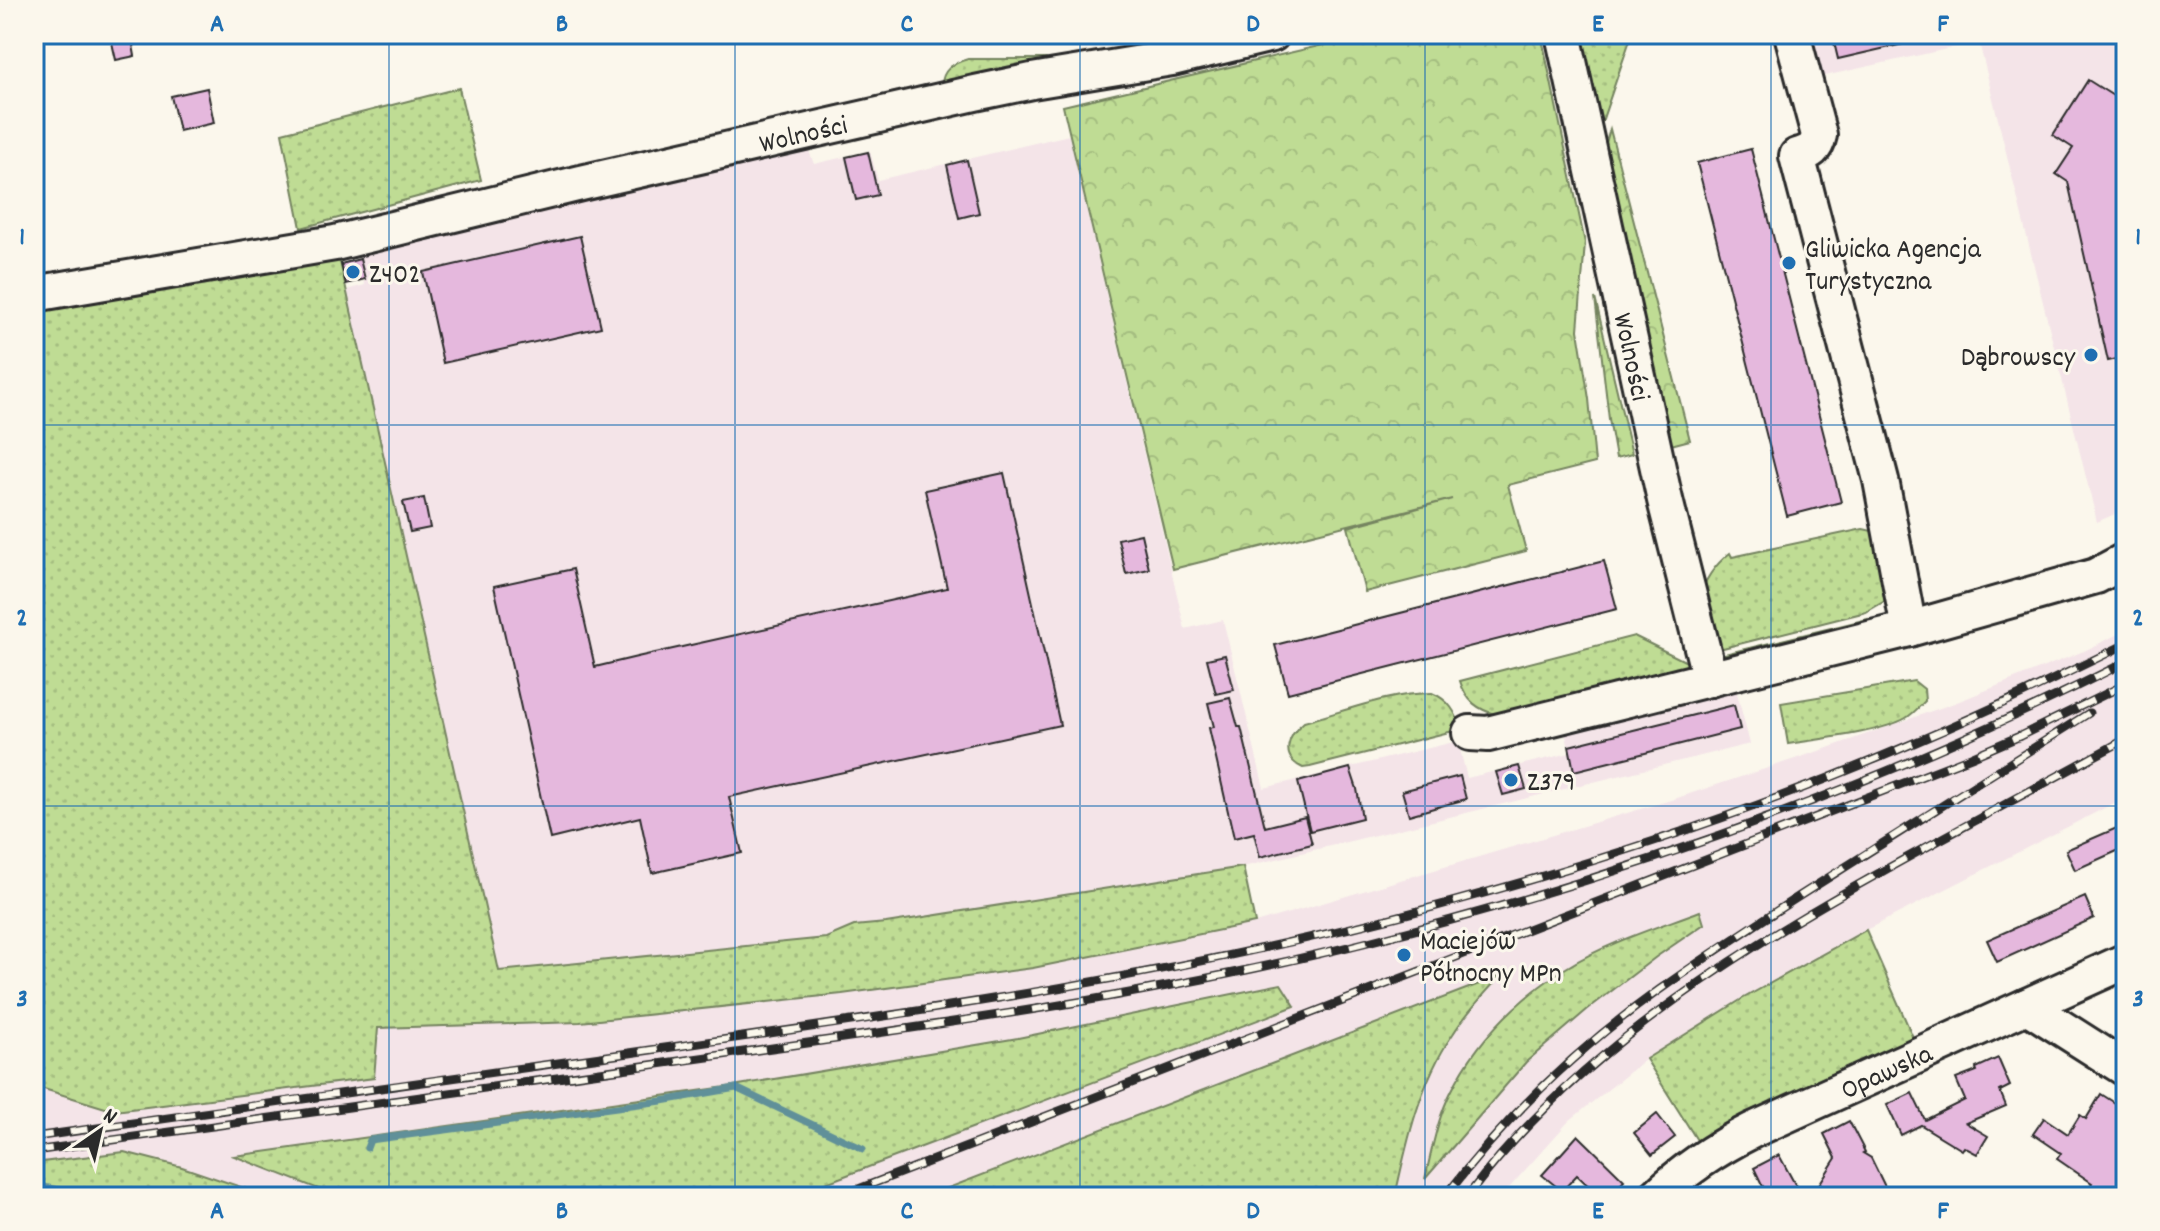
<svg xmlns="http://www.w3.org/2000/svg" width="2160" height="1231" font-family="Dekko,sans-serif">
	<style>
		.built { fill: #f4e4e8; fill-rule: evenodd }
		.grass { fill: url(#grass-dots); stroke: #758460; stroke-width: 2 }
		.forest { fill: url(#forest-crowns); stroke: #758460; stroke-width: 2 }
		.lines { fill: none; stroke-linecap: round; stroke-linejoin: round }
		.stream { stroke: #619099; stroke-width: 7 }
		.building { fill: #e5b8dd; stroke: #2b2b2b; stroke-width: 2 }
		.minor-casing { stroke: #2b2b2b; stroke-width: 40 }
		.minor { stroke: #fbf7ec; stroke-width: 34 }
		.rail-casing { stroke: #2b2b2b; stroke-width: 9 }
		.rail { stroke: #fbf7ec; stroke-width: 6; stroke-dasharray: 18; stroke-linecap: butt }
		.grid { fill: none; stroke: #1f6fb2; stroke-width: 2; stroke-opacity: 0.55 }
		.poi-dot { fill: #1f6fb2; stroke: #fbf7ec; stroke-width: 3 }
		.labels { text-anchor: middle; stroke-width: 6; stroke-linejoin: round; paint-order: stroke }
		.street-label { font-size: 28px; fill: #2b2b2b; stroke: #fbf7ec }
		.poi-label { font-size: 28px; fill: #2b2b2b; stroke: #fbf7ec; text-anchor: start }
		.neatline { fill: none; stroke: #1f6fb2; stroke-width: 3 }
		.grid-label { font-size: 26px; text-anchor: middle; font-weight: bold; fill: #1f6fb2 }
	</style>
	<defs>
		<pattern id="grass-dots" width="8" height="8" patternUnits="userSpaceOnUse" patternTransform="scale(2)"><rect width="8" height="8" fill="#bfdc94"/><path d="M2 2h.1M6 6h.1" fill="none" stroke="#a4bd80" stroke-width="1.8" stroke-linecap="round"/></pattern>
		<pattern id="forest-crowns" width="20" height="18" patternUnits="userSpaceOnUse" patternTransform="scale(2)"><rect width="20" height="18" fill="#bfdc94"/><path d="M2 6a3 3 0 1 1 6 0M12 15a3 3 0 1 1 6 0" fill="none" stroke="#a4bd80"/></pattern>
	</defs>
	<rect width="100%" height="100%" fill="#fbf7ec"/>
	<filter id="ink" filterUnits="userSpaceOnUse"><feTurbulence type="fractalNoise" baseFrequency=".0125" numOctaves="2"/><feDisplacementMap in="SourceGraphic" scale="16" xChannelSelector="R" yChannelSelector="G"/><feConvolveMatrix kernelMatrix="1 2 1 2 8 2 1 2 1" color-interpolation-filters="sRGB"/></filter>
	<g filter="url(#ink)">
		<g class="built">
			<polygon points="1810,34 2126,34 2126,509 2097,522 1979,42 1820,77"/>
			<polygon points="1069,135 1185,629 1223,620 1264,788 1458,741 1467,778 1570,753 1563,723 1734,681 1750,744 1243,867 886,923 854,926 826,938 499,971 346,290 365,285 359,253 794,145 809,151 814,164 870,151 878,180"/>
			<path d="M2126 630V797L1866 930 1742 999 1646 1059 1569 1121 1501 1197H1395L1405 1153 1427 1082 1453 1034 1498 976 925 1197H789L1294 1006 1281 984 1018 1038 733 1086 236 1156 339 1197H270L182 1167 124 1152 34 1163V1086L115 1111 373 1078 378 1028 580 1022 842 994 1033 968 1255 923 1671 800 1822 750 1957 702 2084 651ZM1700 911 1704 924 1656 957 1588 1009 1526 1062 1426 1177 1516 1005 1567 968 1624 940Z"/>
		</g>
		<g class="grass">
			<polygon points="1572,34 1632,34 1596,139"/>
			<path d="M968 59H1046L1047 60 1046 62 942 87C941 70 953 63 968 59Z"/>
			<polygon points="459,88 481,180 301,228 282,133"/>
			<polygon points="339,257 499,971 826,938 854,926 886,923 1243,867 1255,923 1033,968 842,994 580,1022 378,1028 374,1078 115,1111 34,1086 34,309"/>
			<path d="M1863 529 1877 532 1895 595 1866 612 1715 650C1711 637 1701 612 1701 600 1701 582 1717 563 1730 553L1732 557Z"/>
			<polygon points="1868,619 1871,629 1726,658 1720,655"/>
			<path d="M1634 636 1693 665 1687 670 1498 715C1478 710 1466 701 1460 681Z"/>
			<path d="M1914 681 1924 689 1925 701C1919 707 1913 714 1906 718 1880 733 1819 739 1788 744L1781 703Z"/>
			<path d="M1432 693C1449 700 1456 712 1461 729L1310 767 1303 768C1279 757 1288 735 1304 722 1345 711 1389 693 1432 693Z"/>
			<path d="M1700 911 1704 924 1656 957 1588 1009 1526 1062 1425 1179C1432 1150 1437 1119 1451 1092 1476 1041 1518 999 1566 968 1604 944 1658 927 1700 911Z"/>
			<polygon points="1866,930 1916,1044 1700,1145 1646,1059 1742,999"/>
			<path d="M1500 976C1484 995 1466 1013 1453 1034 1420 1082 1407 1141 1395 1197H925Z"/>
			<polygon points="1281,984 1295,1006 789,1197 339,1197 234,1156 733,1086 1018,1038"/>
			<polygon points="124,1152 182,1167 270,1197 34,1197 34,1163"/>
		</g>
		<g class="forest">
			<polygon points="1124,34 1180,34 1140,43"/>
			<polygon points="1370,34 1541,34 1585,243 1578,330 1589,399 1595,463 1508,485 1526,551 1365,592 1348,527 1452,499 1173,569 1063,106"/>
			<polygon points="1610,129 1690,440 1667,446 1605,146"/>
			<polygon points="1595,298 1632,454 1616,458 1609,419"/>
		</g>
		<g class="lines">
			<g class="stream">
				<polyline points="367,1148 370,1140 662,1101 736,1088 863,1149"/>
				<polyline points="34,1185 92,1197"/>
				<polyline points="928,1196 930,1197"/>
			</g>
		</g>
		<g class="building">
			<polygon points="110,34 131,34 135,56 116,60"/>
			<polygon points="1832,34 1911,34 1912,42 1838,59"/>
			<polygon points="2088,80 2126,104 2126,357 2108,361 2068,182 2056,174 2073,148 2053,135"/>
			<polygon points="207,88 214,123 179,131 171,96"/>
			<polygon points="1751,149 1841,502 1787,516 1697,163"/>
			<polygon points="868,152 878,195 856,200 846,157"/>
			<polygon points="967,160 979,213 959,218 947,165"/>
			<polygon points="580,236 601,327 443,363 423,272"/>
			<polygon points="360,259 365,279 346,284 341,264"/>
			<polygon points="1004,473 1060,725 729,797 742,853 652,873 640,817 550,839 494,586 573,569 595,667 637,657 947,588 925,490"/>
			<polygon points="424,498 430,528 410,532 403,502"/>
			<polygon points="1141,534 1149,569 1126,574 1118,539"/>
			<polygon points="1604,561 1617,609 1288,693 1275,645"/>
			<polygon points="1225,655 1234,690 1216,694 1207,659"/>
			<polygon points="1230,698 1238,727 1241,727 1265,827 1305,817 1312,844 1260,857 1254,833 1234,838 1209,728 1214,727 1208,703"/>
			<polygon points="1734,705 1740,729 1574,771 1569,746"/>
			<polygon points="1519,766 1526,789 1503,795 1496,772"/>
			<polygon points="1350,768 1357,789 1362,818 1310,831 1298,782"/>
			<polygon points="1460,776 1466,799 1409,815 1402,791"/>
			<polygon points="2126,824 2126,847 2075,870 2066,850"/>
			<polygon points="2085,897 2094,918 1997,962 1987,940"/>
			<polygon points="1998,1058 2010,1086 2000,1091 2006,1106 1966,1123 1988,1136 1977,1154 1964,1147 1962,1150 1921,1125 1901,1135 1887,1105 1912,1093 1925,1120 1965,1100 1956,1079 1977,1071 1976,1068"/>
			<polygon points="2101,1094 2126,1110 2126,1172 2111,1197 2083,1197 2092,1183 2057,1159 2061,1153 2033,1134 2044,1118 2068,1134 2080,1115 2086,1119"/>
			<polygon points="1657,1114 1675,1137 1652,1155 1634,1133"/>
			<polygon points="1849,1121 1865,1152 1863,1153 1871,1158 1890,1197 1811,1197 1836,1158 1824,1134"/>
			<polygon points="1578,1135 1624,1180 1608,1197 1600,1197 1577,1175 1562,1191 1542,1175"/>
			<polygon points="1779,1155 1802,1197 1768,1197 1754,1168"/>
		</g>
		<g class="lines">
			<g class="minor-casing">
				<g id="minor">
					<path id="s1" d="M1563 34 1665 500 1710 679"/>
					<path d="M1792 34 1819 135C1816 149 1811 152 1797 156L1881 480 1909 629"/>
					<path id="s2" d="M34 294 335 243 581 183 975 93 1032 81 1172 58 1272 34"/>
					<polyline points="1470,733 1488,734 1909,629 2096,576 2126,560"/>
					<polyline points="2027,1006 2126,1069"/>
					<path id="s3" d="M1656 1197C1685 1169 1717 1148 1753 1130L2126 961"/>
				</g>
			</g>
			<use href="#minor" class="minor"/>
			<g class="rail-casing">
				<g id="rail">
					<path d="M34 1137C249 1106 464 1076 679 1046 934 1010 1188 973 1437 906 1597 863 1757 810 1909 745 1983 714 2055 679 2126 644"/>
					<path d="M34 1151C263 1119 493 1087 722 1055 937 1025 1153 996 1364 943 1627 877 1883 784 2126 662"/>
					<polyline points="838,1197 1971,757 2020,736 2126,684"/>
					<path d="M1445 1197C1505 1118 1578 1048 1659 990 1705 957 1753 926 1801 895 1896 834 1993 774 2089 713"/>
					<path d="M1467 1197C1583 1043 1756 940 1923 849 1990 812 2058 776 2126 739"/>
				</g>
			</g>
			<use href="#rail" class="rail"/>
		</g>
	</g>
	<path class="grid" d="M389 34V1197M735 34V1197M1080 34V1197M1425 34V1197M1771 34V1197M34 425H2126M34 806H2126"/>
	<g class="poi-dot">
		<circle cx="1789" cy="263" r="8"/>
		<circle cx="353" cy="272" r="8"/>
		<circle cx="2091" cy="355" r="8"/>
		<circle cx="1511" cy="780" r="8"/>
		<circle cx="1404" cy="955" r="8"/>
	</g>
	<g class="labels">
		<g class="street-label">
			<text dy="10" stroke="none"><textPath href="#s2" startOffset="786">Wolności</textPath></text>
			<text dy="10" stroke="none"><textPath href="#s1" startOffset="330">Wolności</textPath></text>
			<text dy="10" stroke="none"><textPath href="#s3" startOffset="264">Opawska</textPath></text>
		</g>
		<g class="poi-label">
			<text x="1805" y="257">Gliwicka Agencja<tspan x="1805" dy="32">Turystyczna</tspan></text>
			<text x="369" y="282">Z402</text>
			<text x="2075" y="365" text-anchor="end">Dąbrowscy</text>
			<text x="1527" y="790">Z379</text>
			<text x="1420" y="949">Maciejów<tspan x="1420" dy="32">Północny MPn</tspan></text>
		</g>
	</g>
	<rect width="2160" height="1231" fill="none" stroke="#fbf7ec" stroke-width="88"/>
	<g transform="translate(100 1131) rotate(34)" stroke="#fbf7ec" stroke-width="6" paint-order="stroke">
	<path d="M0-6L14 30L0 20L-14 30Z" fill="#2b2b2b"/>
	<text y="-12" font-size="22" font-weight="bold" text-anchor="middle" fill="#2b2b2b">N</text>
	</g>
	<rect x="44" y="44" width="2072" height="1143" class="neatline"/>
	<g class="grid-label">
		<text x="217" y="31">A</text>
		<text x="562" y="31">B</text>
		<text x="907" y="31">C</text>
		<text x="1253" y="31">D</text>
		<text x="1598" y="31">E</text>
		<text x="1943" y="31">F</text>
		<text x="22" y="244">1</text>
		<text x="2138" y="244">1</text>
		<text x="22" y="625">2</text>
		<text x="2138" y="625">2</text>
		<text x="22" y="1006">3</text>
		<text x="2138" y="1006">3</text>
		<text x="217" y="1218">A</text>
		<text x="562" y="1218">B</text>
		<text x="907" y="1218">C</text>
		<text x="1253" y="1218">D</text>
		<text x="1598" y="1218">E</text>
		<text x="1943" y="1218">F</text>
	</g>
</svg>
